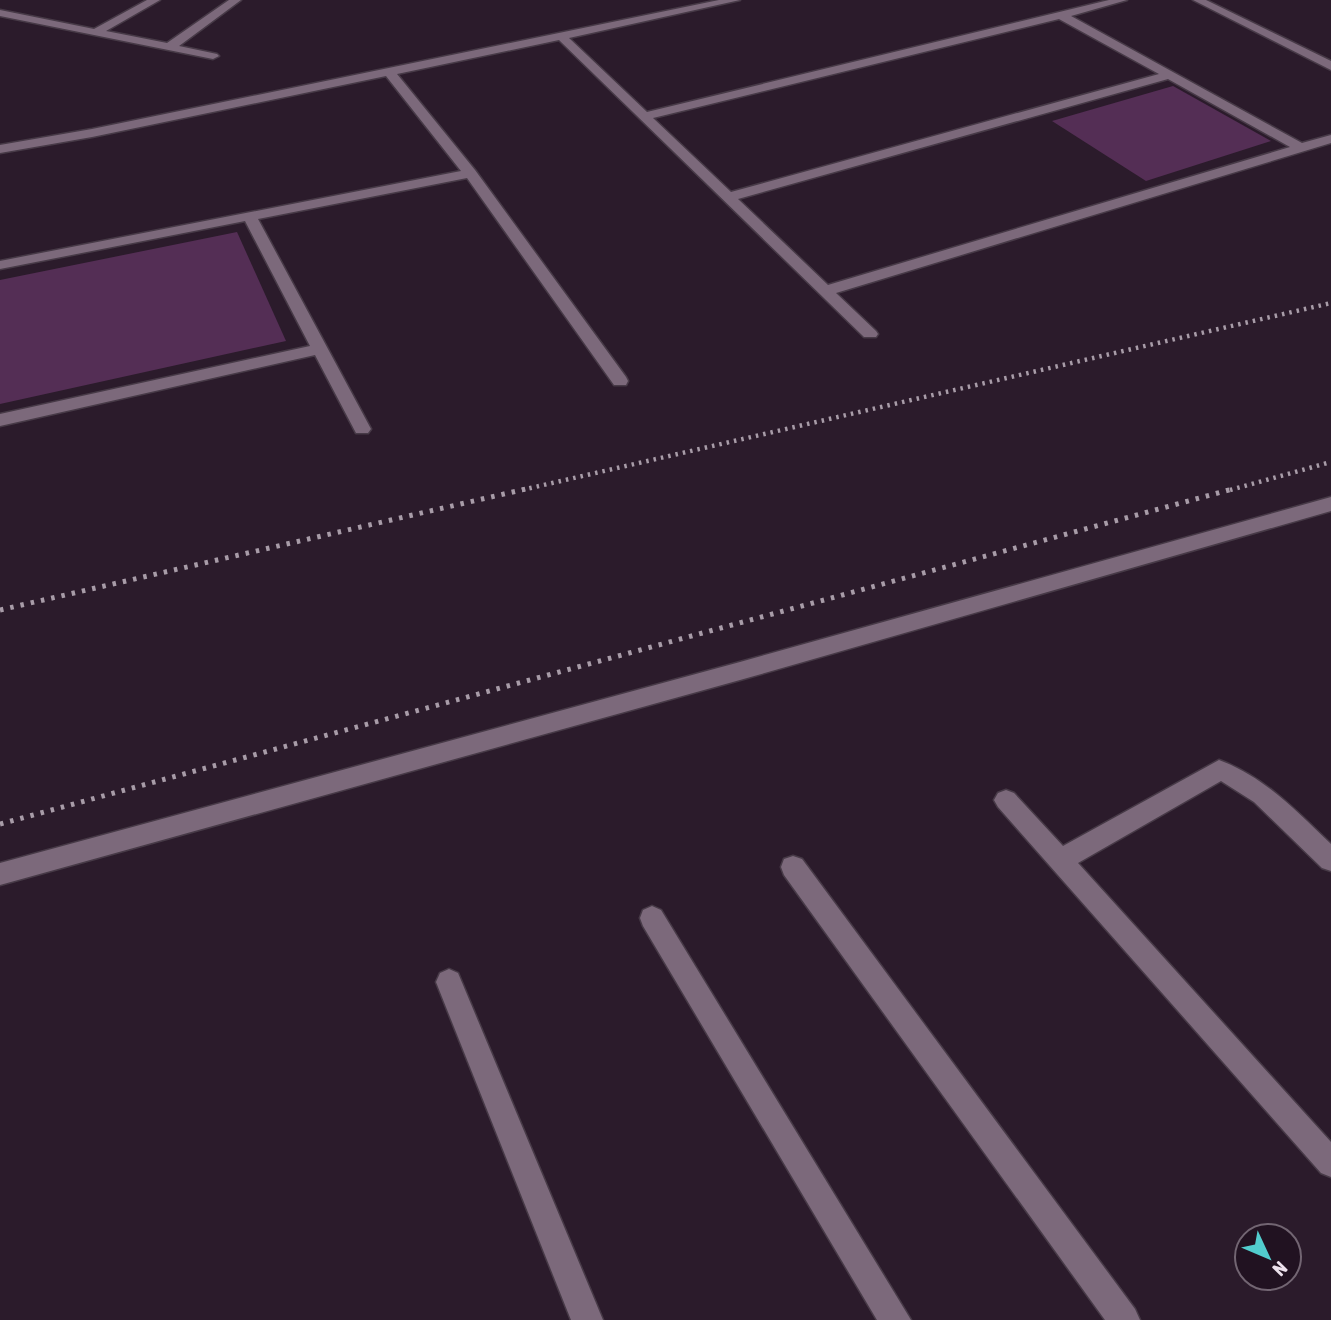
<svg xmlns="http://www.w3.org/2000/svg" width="1331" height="1320" font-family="'Asap Condensed',sans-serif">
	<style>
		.green { fill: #542e55 }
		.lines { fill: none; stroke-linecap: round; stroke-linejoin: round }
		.minor-casing { stroke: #473a47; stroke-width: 3 }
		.minor { fill: #7c697b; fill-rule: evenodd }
		.rail-far1 { stroke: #a89ca8; stroke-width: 4.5; stroke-dasharray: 2.5 5; stroke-linecap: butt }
		.rail { stroke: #a89ca8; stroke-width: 5; stroke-dasharray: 3.5 7; stroke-linecap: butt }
	</style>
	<rect width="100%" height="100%" fill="#2b1b2b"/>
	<g class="green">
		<polygon points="1173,86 1271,141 1146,181 1052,121"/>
		<polygon points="237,232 286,341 0,404 0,280"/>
	</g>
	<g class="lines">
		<g class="minor-casing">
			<g id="minor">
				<polygon points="147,0 160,0 106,31 167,43 229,0 241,0 179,46 217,54 219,56 213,59 0,16 0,10 94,29"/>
				<path d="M719 0H740L569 38 647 112 1109 0H1127L1071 16 1302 143 1331 135V143L836 293 876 331 878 334 876 337H864L559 40 397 74 475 170 626 377 628 381 626 385H614L467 178 258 219 371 429 368 433H356L315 355 0 426V414L310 346 245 221 0 269V261L461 171 386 76 92 137 0 153V145L92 129ZM1059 19 1159 74 731 192 653 118ZM1168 79 1290 147 828 285 738 199Z"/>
				<polygon points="1193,0 1206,0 1331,61 1331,70"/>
				<polygon points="1331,497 1331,511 740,680 0,885 0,863 740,662"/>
				<path d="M1219 760C1265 777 1296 811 1331 844V871L1322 868 1254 802 1221 781 1078 863 1331 1142V1177L1321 1173 998 807 994 800 998 793 1006 790 1014 793 1063 846Z"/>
				<polygon points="793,856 802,859 1135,1309 1140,1320 1105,1320 784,875 781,867 784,859"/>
				<polygon points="652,906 661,910 911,1320 877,1320 643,926 640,918 643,910"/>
				<polygon points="449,969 458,973 603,1320 571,1320 436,982 440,973"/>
			</g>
		</g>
		<use href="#minor" class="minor"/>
		<g class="rail-far1">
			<polyline points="522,490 1331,303"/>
			<polyline points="1230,490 1331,462"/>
		</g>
		<g class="rail">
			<polyline points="0,610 530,488"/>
			<polyline points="0,824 1236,488"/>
		</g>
	</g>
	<g transform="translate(1268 1257) rotate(134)"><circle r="33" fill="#211221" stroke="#726572" stroke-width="2"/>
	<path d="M0-5L12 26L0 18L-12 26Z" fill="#52cdce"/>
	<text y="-10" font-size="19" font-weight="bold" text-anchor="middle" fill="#ece1ec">N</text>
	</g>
</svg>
